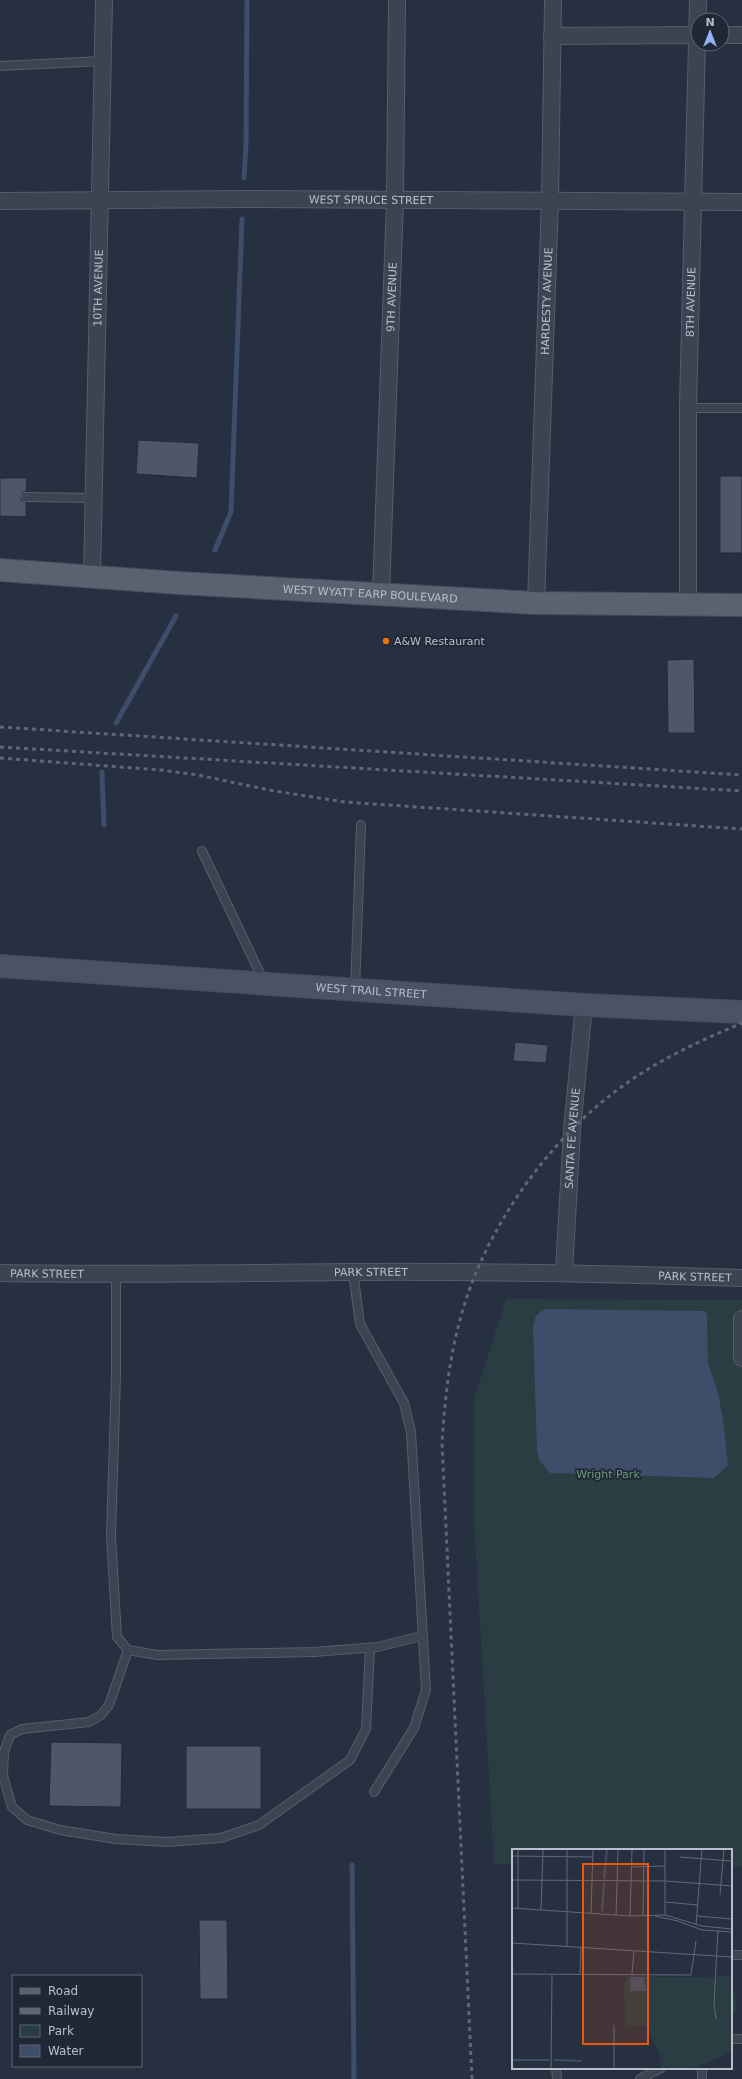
<svg xmlns="http://www.w3.org/2000/svg" width="742" height="2079" font-family="'DejaVu Sans',sans-serif">
	<style>
		.green { fill: #293d42 }
		.water { fill: #3e4d69 }
		.lines { fill: none; stroke-linecap: round; stroke-linejoin: round }
		.stream { stroke: #3e4d69; stroke-width: 5 }
		.building { fill: #4e576a; stroke: #222a38 }
		.service-casing { stroke: #575e6b; stroke-width: 10 }
		.minor-casing { stroke: #575e6b; stroke-width: 18 }
		.secondary-casing { stroke: #454c5a; stroke-width: 24 }
		.primary-casing { stroke: #454c5a; stroke-width: 24 }
		.service { stroke: #3c4351; stroke-width: 8 }
		.minor { stroke: #3c4351; stroke-width: 16 }
		.secondary { stroke: #4a5264; stroke-width: 22 }
		.primary { stroke: #5a6271; stroke-width: 22 }
		.rail { stroke: #5e6778; stroke-width: 3; stroke-dasharray: 4 4; stroke-linecap: butt }
		.food-dot { fill: #e8710a; stroke: #202836; stroke-width: 1.5 }
		.labels { text-anchor: middle; stroke-width: 3.5; stroke-linejoin: round; paint-order: stroke }
		.street-label { font-size: 11px; fill: #b9becb; stroke: #202836 }
		.poi-label { font-size: 11px; fill: #b9becb; stroke: #202836; text-anchor: start }
		.park-label { font-size: 11px; fill: #719b7e; stroke: #202836 }
		.inset-river { fill: none; stroke: #3e4d69; stroke-width: 2 }
		.inset-road { fill: none; stroke: #616978; stroke-width: 1 }
		.view { fill: #e8590c; fill-opacity: 0.15; stroke: #e8590c; stroke-width: 2 }
		.inset-edge { fill: none; stroke: #b9becb; stroke-width: 2 }
	</style>
	<rect width="100%" height="100%" fill="#273041"/>
	<g class="green">
		<polygon points="506,1299 742,1300 742,1866 731,1866 731,1850 513,1850 513,1864 494,1864 474,1521 474,1399"/>
		<polygon points="735,1993 736,2011 731,2018 731,1994"/>
	</g>
	<path class="water" d="M547 1309 704 1311 707 1314 708 1363 718 1392 723 1420 728 1465 714 1478 550 1473 539 1460 537 1451 533 1327C535 1317 536 1312 547 1309Z"/>
	<g class="lines">
		<g class="stream">
			<polyline points="244,178 246,143 247,0"/>
			<polyline points="215,550 231,512 242,219"/>
			<polyline points="116,723 176,616"/>
			<polyline points="102,772 104,825"/>
			<polyline points="352,1865 354,2079"/>
		</g>
	</g>
	<g class="building">
		<polygon points="138,440 199,443 197,478 136,474"/>
		<rect x="720" y="476" width="22" height="77"/>
		<polygon points="0,478 27,478 26,492 23,492 21,497 21,500 26,502 26,517 0,516"/>
		<polygon points="694,659 695,733 668,733 667,660"/>
		<polygon points="515,1042 548,1045 546,1063 513,1061"/>
		<polygon points="51,1742 122,1743 121,1807 49,1806"/>
		<rect x="186" y="1746" width="75" height="63"/>
		<polygon points="199,1920 227,1920 228,1999 200,1999"/>
	</g>
	<g class="lines">
		<g class="service-casing">
			<g id="service">
				<polyline points="0,66 103,61"/>
				<polyline points="688,408 742,408"/>
				<polyline points="26,497 93,498"/>
				<polyline points="202,851 264,982"/>
				<polyline points="355,989 361,825"/>
				<polyline points="353,1272 360,1324 404,1403 411,1432 426,1690 414,1728 374,1792"/>
				<polyline points="116,1275 116,1375 111,1536 117,1637 128,1650 157,1655 314,1652 377,1647 422,1636"/>
				<polyline points="128,1650 109,1705 101,1715 89,1722 22,1729 10,1735 4,1752 3,1776 12,1807 27,1820 60,1830 116,1839 167,1842 221,1838 259,1825 350,1760 366,1729 370,1648"/>
				<polyline points="731,1955 742,1955"/>
				<polyline points="731,2039 742,2039"/>
				<polyline points="556,2068 557,2079"/>
				<polyline points="702,2068 702,2079"/>
				<polyline points="640,2079 661,2068"/>
			</g>
		</g>
		<g class="minor-casing">
			<g id="minor">
				<polyline points="722,35 742,35"/>
				<polyline points="552,36 698,35"/>
				<path id="s1" d="M0 201 248 199 742 202"/>
				<path id="s2" d="M92 577 104 0"/>
				<path id="s3" d="M381 594 395 200 397 0"/>
				<path id="s4" d="M536 603 550 201 553 0"/>
				<path id="s5" d="M688 604V408L698 0"/>
				<path id="s6" d="M564 1272 572 1130 584 1005"/>
				<path id="s7" d="M0 1273C117 1275 234 1273 351 1272 481 1271 612 1274 742 1278"/>
				<polyline points="742,1319 742,1358"/>
			</g>
		</g>
		<g class="secondary-casing">
			<g id="secondary">
				<path id="s8" d="M0 966 584 1005 742 1012"/>
			</g>
		</g>
		<g class="primary-casing">
			<g id="primary">
				<path id="s9" d="M0 570 179 583 536 603 742 605"/>
			</g>
		</g>
		<use href="#service" class="service"/>
		<use href="#minor" class="minor"/>
		<use href="#secondary" class="secondary"/>
		<use href="#primary" class="primary"/>
		<g class="rail">
			<polyline points="0,727 742,775"/>
			<polyline points="0,747 742,791"/>
			<polyline points="0,758 161,770 198,775 269,790 344,802 742,829"/>
			<path d="M472 2079 442 1443C445 1396 450 1351 464 1306 490 1221 554 1133 627 1083 662 1058 702 1040 742 1023"/>
		</g>
	</g>
	<circle class="food-dot" cx="386" cy="641" r="4"/>
	<g class="labels">
		<g class="street-label">
			<text dy="4" stroke="none"><textPath href="#s1" startOffset="371">WEST SPRUCE STREET</textPath></text>
			<text dy="4" stroke="none"><textPath href="#s2" startOffset="289">10TH AVENUE</textPath></text>
			<text dy="4" stroke="none"><textPath href="#s3" startOffset="297">9TH AVENUE</textPath></text>
			<text dy="4" stroke="none"><textPath href="#s4" startOffset="302">HARDESTY AVENUE</textPath></text>
			<text dy="4" stroke="none"><textPath href="#s5" startOffset="302">8TH AVENUE</textPath></text>
			<text dy="4" stroke="none"><textPath href="#s9" startOffset="371">WEST WYATT EARP BOULEVARD</textPath></text>
			<text dy="4" stroke="none"><textPath href="#s8" startOffset="372">WEST TRAIL STREET</textPath></text>
			<text dy="4" stroke="none"><textPath href="#s6" startOffset="134">SANTA FE AVENUE</textPath></text>
			<text dy="4" stroke="none"><textPath href="#s7" startOffset="371">PARK STREET</textPath></text>
			<text dy="4" stroke="none"><textPath href="#s7" startOffset="47">PARK STREET</textPath></text>
			<text dy="4" stroke="none"><textPath href="#s7" startOffset="695">PARK STREET</textPath></text>
		</g>
		<g class="poi-label">
			<text x="394" y="645">A&amp;W Restaurant</text>
		</g>
		<g class="park-label">
			<text x="608" y="1478">Wright Park</text>
		</g>
	</g>
	<g transform="translate(512 1849)">
		<rect width="220" height="220" fill="#273041"/>
		<path d="M205 126 220 127V203L180 220H149L148 205 138 186V177L114 176 112 136 115 127 205 129Z" fill="#293d42"/>
		<path d="M132 128 134 142H118V128Z" fill="#3e4d69"/>
		<path class="inset-river" d="M92 30 95 0M90 62 92 34M102 176V220M0 211H37M42 211 70 212"/>
		<path class="inset-road" d="M0 7 80 8M168 8 220 12M119 18 153 17M0 31 153 32 220 37M208 46 212 0M153 53 186 56M0 59 118 67 153 66 190 77 220 80M6 60V0M29 61 31 0M79 64 81 0M104 66 106 0M153 66V0M118 67 120 0M131 67 132 0M143 67 166 72 190 81 220 83M185 67 220 70M184 76 190 0M0 94 220 108M55 97V0M0 125 179 126 184 92M68 125 69 98M120 125 122 102M136 126V177M204 170 202 154 206 81M39 220 40 125"/>
		<path class="view" d="M71 15H136V195H71Z"/>
		<rect width="220" height="220" class="inset-edge"/>
	</g>
	<rect x="12" y="1975" width="130" height="92" fill="#202836" stroke="#5d6472"/>
	<rect x="20" y="1988" width="20" height="6" fill="#5a6271" stroke="#5d6472"/>
	<text x="48" y="1995" font-size="12" fill="#b9becb">Road</text>
	<rect x="20" y="2008" width="20" height="6" fill="#5e6778" stroke="#5d6472"/>
	<text x="48" y="2015" font-size="12" fill="#b9becb">Railway</text>
	<rect x="20" y="2025" width="20" height="12" fill="#293d42" stroke="#5d6472"/>
	<text x="48" y="2035" font-size="12" fill="#b9becb">Park</text>
	<rect x="20" y="2045" width="20" height="12" fill="#3e4d69" stroke="#5d6472"/>
	<text x="48" y="2055" font-size="12" fill="#b9becb">Water</text>
	<g transform="translate(710 32)"><circle r="19" fill="#202836" stroke="#5d6472"/>
	<path d="M0-3L7 15L0 10L-7 15Z" fill="#94b2f5"/>
	<text y="-6" font-size="11" font-weight="bold" text-anchor="middle" fill="#b9becb">N</text>
	</g>
</svg>
